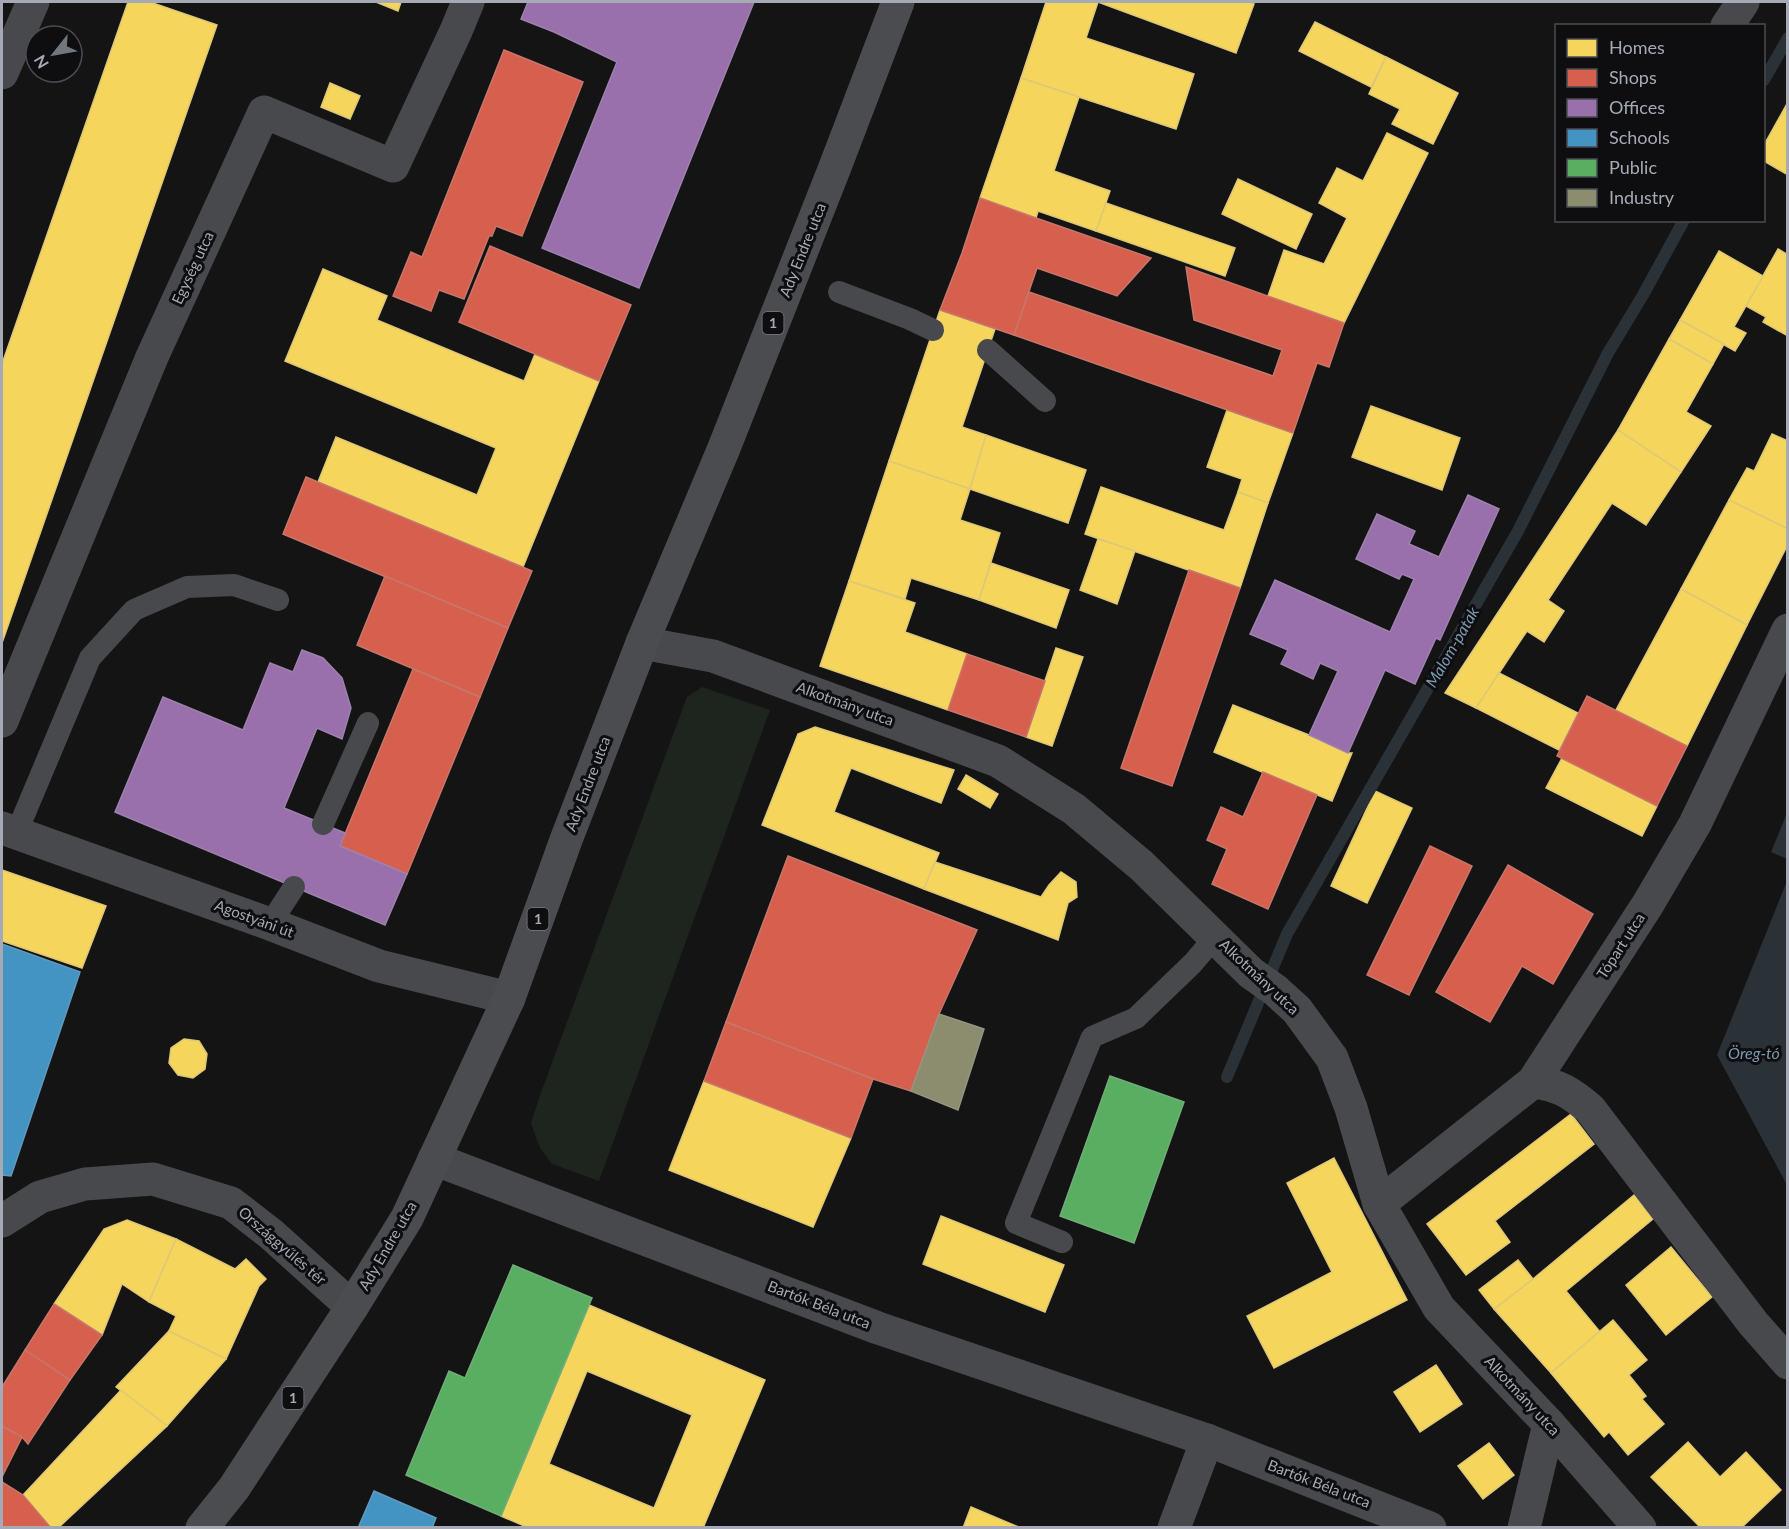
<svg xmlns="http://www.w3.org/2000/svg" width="1789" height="1529" font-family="Lato,sans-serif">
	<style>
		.green { fill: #1e241e }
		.water { fill: #2a3137 }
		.homes { fill: #f6d55c; stroke: #dec877; stroke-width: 1.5; fill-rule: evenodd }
		.shops { fill: #d6604d; stroke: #c7766c; stroke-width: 1.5 }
		.offices { fill: #9970ab; stroke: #9d81ae; stroke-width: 1.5 }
		.schools { fill: #4393c3; stroke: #609abf; stroke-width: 1.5 }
		.public { fill: #5aae61; stroke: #70ad7a; stroke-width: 1.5 }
		.industry { fill: #8c8c6e; stroke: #949583; stroke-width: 1.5 }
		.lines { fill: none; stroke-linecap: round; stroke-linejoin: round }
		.stream { stroke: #2a3137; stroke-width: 12 }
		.lane { stroke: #48494d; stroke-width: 22 }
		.street { stroke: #48494d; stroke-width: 33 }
		.primary { stroke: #4a4c4f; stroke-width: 33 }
		.labels { text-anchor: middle; stroke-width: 6; stroke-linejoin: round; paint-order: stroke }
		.shield { fill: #0e0e10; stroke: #787b84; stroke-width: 1.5 }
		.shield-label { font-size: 14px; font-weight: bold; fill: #a5aab5 }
		.street-label { font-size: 15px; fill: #a5aab5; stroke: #0e0e10 }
		.water-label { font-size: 16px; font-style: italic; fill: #7c99b0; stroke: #0e0e10 }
	</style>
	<rect width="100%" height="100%" fill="#141414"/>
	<polygon class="green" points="702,687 770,710 599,1181 552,1164 540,1148 531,1123 539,1098 687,697"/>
	<g class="water">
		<polygon points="1787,813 1787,859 1771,852"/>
		<polygon points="1787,881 1788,1185 1787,1185 1717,1055"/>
	</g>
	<g class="homes">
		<polygon points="128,2 150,2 217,25 2,643 2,364"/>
		<polygon points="376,2 401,2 398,11"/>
		<polygon points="1046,2 1098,2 1086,38 1194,74 1176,129 1021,78"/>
		<polygon points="1098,2 1249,2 1254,4 1236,53"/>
		<polygon points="1315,22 1386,57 1371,87 1299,51"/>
		<polygon points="1386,57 1458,93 1433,144 1392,124 1400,109 1369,94"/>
		<polygon points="1021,78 1079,97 1054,171 1110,191 1096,231 1038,211 1036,218 980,198"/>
		<polygon points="330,83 360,96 350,119 321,107"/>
		<polygon points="1788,102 1788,175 1764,161 1764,145"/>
		<polygon points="1387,133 1428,153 1344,323 1268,296 1284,250 1324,264 1347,218 1319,203 1337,168 1363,181"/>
		<polygon points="1238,179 1312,214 1296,249 1222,214"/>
		<polygon points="1106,203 1235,248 1225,276 1096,231"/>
		<polygon points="1778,249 1788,255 1788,336 1763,322 1766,317 1746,306"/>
		<polygon points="1719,251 1763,276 1734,327 1746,333 1735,351 1680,320"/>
		<polygon points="323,269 387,296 377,320 524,381 535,354 599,381 523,567 318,482 336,437 477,495 496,448 285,361"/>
		<polygon points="940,310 995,329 962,427 986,435 970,489 889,461"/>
		<polygon points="1680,320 1724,344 1713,364 1669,339"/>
		<polygon points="1669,339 1713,364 1686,412 1711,426 1681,472 1618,430"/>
		<polygon points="1371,406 1460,438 1442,490 1352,457"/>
		<polygon points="1227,410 1293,433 1268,503 1238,492 1242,479 1207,467"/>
		<polygon points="1618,430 1681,472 1646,525 1612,503 1548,600 1564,611 1544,642 1527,631 1476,708 1445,693"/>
		<polygon points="1772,434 1788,441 1788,529 1729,500 1747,468 1754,471"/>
		<polygon points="986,435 1086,470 1068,523 970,489"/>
		<polygon points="889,461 970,489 960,520 1000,533 979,600 911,578 905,599 849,581"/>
		<polygon points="1101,487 1224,530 1238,492 1268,503 1240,588 1085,534"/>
		<polygon points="1729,500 1788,529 1788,544 1747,625 1681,589"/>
		<polygon points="1098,539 1135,551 1117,604 1080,590"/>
		<polygon points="991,563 1069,590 1056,628 979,600"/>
		<polygon points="849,581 915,603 905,632 967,654 948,710 820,666"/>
		<polygon points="1681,589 1747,625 1687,746 1616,710"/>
		<polygon points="1056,648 1083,657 1052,746 1026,737"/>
		<polygon points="1499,673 1578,713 1559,750 1476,708"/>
		<polygon points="1233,705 1309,735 1348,753 1352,753 1332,801 1214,752"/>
		<polygon points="815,727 954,770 941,803 851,768 834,812 939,853 924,889 762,825 798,734"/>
		<polygon points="1562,758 1657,806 1642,836 1546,788"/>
		<polygon points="966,775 998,794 990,808 958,789"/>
		<polygon points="1375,791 1412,808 1367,903 1331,886"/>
		<polygon points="935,862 1041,897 1049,885 1061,872 1076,882 1077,897 1068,903 1058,940 924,889"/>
		<polygon points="2,870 106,906 82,968 2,941"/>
		<polygon points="184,1039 199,1041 207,1054 205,1069 193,1078 178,1075 169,1063 171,1048"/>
		<polygon points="704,1081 851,1138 813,1227 669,1170"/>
		<polygon points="1571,1114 1594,1144 1495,1221 1510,1242 1466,1275 1427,1224"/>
		<polygon points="1334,1158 1407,1300 1274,1368 1247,1316 1332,1272 1287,1183"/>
		<polygon points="1634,1195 1653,1219 1566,1291 1600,1332 1551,1373 1494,1309 1533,1279"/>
		<polygon points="941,1216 1064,1265 1045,1312 923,1264"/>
		<polygon points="127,1220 176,1239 149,1302 122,1284 102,1335 54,1304 104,1229"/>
		<polygon points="176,1239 235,1269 246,1259 266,1279 259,1286 226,1359 169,1331 176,1316 149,1302"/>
		<polygon points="1671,1247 1712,1297 1666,1335 1626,1285"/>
		<polygon points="1518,1260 1533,1279 1494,1309 1479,1290"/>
		<path d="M589 1305 765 1380 703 1528H529L501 1516ZM587 1371 692 1415 654 1508 549 1464Z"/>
		<polygon points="1613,1320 1647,1360 1629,1375 1646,1396 1642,1399 1664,1424 1628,1455 1609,1432 1604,1437 1551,1373"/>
		<polygon points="169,1331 226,1359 167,1426 116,1387"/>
		<polygon points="1436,1365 1462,1404 1420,1432 1394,1392"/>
		<polygon points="121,1390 167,1426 58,1528 51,1528 23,1495"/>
		<polygon points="1688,1442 1720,1477 1746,1452 1781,1490 1741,1528 1701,1528 1651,1477"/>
		<polygon points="1489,1443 1514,1475 1483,1499 1458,1466"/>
		<polygon points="971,1507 1021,1528 963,1528"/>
	</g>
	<g class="shops">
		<polygon points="504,50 583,82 522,236 496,226 492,236 489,236 464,299 439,290 431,311 393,296 411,252 422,257"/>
		<polygon points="980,198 1036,218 1151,258 1117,296 1037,268 1014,335 940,310 962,253"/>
		<polygon points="490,246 631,305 599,381 459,322"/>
		<polygon points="1186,267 1344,323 1329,367 1317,363 1293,433 1014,335 1029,292 1273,376 1282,350 1194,320"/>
		<polygon points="306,477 532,571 508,628 283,534"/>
		<polygon points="1189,570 1240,588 1172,786 1121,768"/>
		<polygon points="385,576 508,628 480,697 357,645"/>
		<polygon points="967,654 1045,681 1026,737 948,710"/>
		<polygon points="413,669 480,697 407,874 340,846"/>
		<polygon points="1587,696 1687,746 1657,806 1557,756"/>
		<polygon points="1263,772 1317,795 1268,909 1212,884 1227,849 1207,840 1221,807 1243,817"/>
		<polygon points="1430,846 1472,866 1409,995 1367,975"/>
		<polygon points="788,856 977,930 939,1014 911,1091 873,1079 726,1022"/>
		<polygon points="1508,865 1593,914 1553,984 1522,966 1490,1022 1436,992"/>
		<polygon points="726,1022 873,1079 851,1138 704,1081"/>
		<polygon points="54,1304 102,1335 70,1380 25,1350"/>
		<polygon points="25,1350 70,1380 28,1444 22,1437 2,1426 2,1387"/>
		<polygon points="2,1426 22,1437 2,1477"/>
		<polygon points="2,1482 23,1495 51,1528 2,1528"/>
	</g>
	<g class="offices">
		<polygon points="528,2 754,2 639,288 542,248 617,62 554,32 521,19"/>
		<polygon points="1468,495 1499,509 1440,640 1436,638 1415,684 1385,670 1348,753 1309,735 1338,671 1320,663 1313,679 1281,664 1288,650 1250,634 1275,580 1390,632 1414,579 1402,574 1399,579 1356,559 1377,514 1415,531 1409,544 1439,557"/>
		<polygon points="302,650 323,658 342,678 351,708 342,739 317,728 284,808 345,833 340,846 407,874 385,925 115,812 163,697 243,730 270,663 293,672"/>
	</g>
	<g class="schools">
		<polygon points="2,944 80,972 11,1176 2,1175"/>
		<polygon points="374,1491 436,1518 432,1528 358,1528"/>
	</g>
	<g class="public">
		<polygon points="1110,1076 1184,1102 1134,1243 1060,1216"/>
		<polygon points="513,1265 592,1298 501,1516 406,1475 449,1371 465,1378"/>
	</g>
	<polygon class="industry" points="939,1014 984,1029 958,1110 911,1091"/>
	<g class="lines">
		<g class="stream">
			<polyline points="1764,80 1788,38"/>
			<polyline points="1227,1077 1287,934 1518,531 1608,353 1643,295 1684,220"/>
		</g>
		<g class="lane">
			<polyline points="839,292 910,319 933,330"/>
			<polyline points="988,350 1045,401"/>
			<polyline points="323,824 368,723"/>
			<polyline points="16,834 90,658 134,610 187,587 234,585 278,600"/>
			<polyline points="270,924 294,887"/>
			<polyline points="1062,1242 1016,1223 1092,1037 1136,1018 1193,963 1215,937"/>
		</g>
		<g class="street">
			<polyline points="1727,26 1743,2"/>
			<polyline points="2,73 33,2"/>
			<polyline points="642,643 713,656 998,761 1074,809 1142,866 1251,973 1275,990 1297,1010 1332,1058 1351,1108 1379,1204 1439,1308 1549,1424 1640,1528"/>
			<polyline points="2,721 152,357 264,112 393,166 456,31 468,2"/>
			<polyline points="2,828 270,924 379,966 509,998"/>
			<path d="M1533 1082C1559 1085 1570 1092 1590 1109L1753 1323 1788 1363"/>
			<polyline points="434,1159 878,1328 1207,1440 1430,1528"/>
			<polyline points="1379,1204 1533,1082 1648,904 1695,824 1788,630"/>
			<polyline points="2,1221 40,1197 85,1184 153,1179 231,1203 271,1234 352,1307"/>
			<polyline points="1174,1528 1207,1440"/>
			<polyline points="1524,1528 1549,1424"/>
		</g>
		<polyline class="primary" points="202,1528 234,1488 352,1307 407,1218 509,998 566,840 642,643 724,448 835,167 898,2"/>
	</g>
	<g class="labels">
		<g class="shield">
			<rect x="762.5" y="312" width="21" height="22" rx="4.5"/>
			<rect x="527.5" y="908" width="21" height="22" rx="4.5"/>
			<rect x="282.5" y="1387" width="21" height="22" rx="4.5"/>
		</g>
		<g class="shield-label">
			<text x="773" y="328">1</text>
			<text x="538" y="924">1</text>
			<text x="293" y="1403">1</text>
		</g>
		<g class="street-label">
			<text transform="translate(803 250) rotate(-68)" y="5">Ady Endre utca</text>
			<text transform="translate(193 268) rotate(-65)" y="5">Egység utca</text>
			<text transform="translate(845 704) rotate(20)" y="5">Alkotmány utca</text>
			<text transform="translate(588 784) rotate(-69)" y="5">Ady Endre utca</text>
			<text transform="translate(254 919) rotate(20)" y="5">Agostyáni út</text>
			<text transform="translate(1621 946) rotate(-57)" y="5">Tópart utca</text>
			<text transform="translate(1259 977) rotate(43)" y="5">Alkotmány utca</text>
			<text transform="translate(282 1246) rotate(41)" y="5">Országgyűlés tér</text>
			<text transform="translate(388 1246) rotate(-60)" y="5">Ady Endre utca</text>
			<text transform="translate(819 1305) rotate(21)" y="5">Bartók Béla utca</text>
			<text transform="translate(1522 1396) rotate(47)" y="5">Alkotmány utca</text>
			<text transform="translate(1319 1484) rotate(21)" y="5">Bartók Béla utca</text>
		</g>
		<g class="water-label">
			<text transform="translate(1452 647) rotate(-60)" y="6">Malom-patak</text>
			<text x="1754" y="1059">Öreg-tó</text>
		</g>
	</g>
	<rect width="1789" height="1529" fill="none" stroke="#a5aab5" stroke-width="6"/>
	<rect x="1555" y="24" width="210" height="198" fill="#0e0e10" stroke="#4a4c52" stroke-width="1.5"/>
	<rect x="1567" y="39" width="30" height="18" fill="#f6d55c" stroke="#4a4c52" stroke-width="1.5"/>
	<text x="1609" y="54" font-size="18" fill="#a5aab5">Homes</text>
	<rect x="1567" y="69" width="30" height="18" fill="#d6604d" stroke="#4a4c52" stroke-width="1.5"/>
	<text x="1609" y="84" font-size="18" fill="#a5aab5">Shops</text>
	<rect x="1567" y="99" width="30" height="18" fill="#9970ab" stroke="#4a4c52" stroke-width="1.5"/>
	<text x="1609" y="114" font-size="18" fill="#a5aab5">Offices</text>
	<rect x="1567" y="129" width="30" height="18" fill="#4393c3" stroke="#4a4c52" stroke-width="1.5"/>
	<text x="1609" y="144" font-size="18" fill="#a5aab5">Schools</text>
	<rect x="1567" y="159" width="30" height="18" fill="#5aae61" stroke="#4a4c52" stroke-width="1.5"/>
	<text x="1609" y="174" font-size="18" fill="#a5aab5">Public</text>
	<rect x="1567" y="189" width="30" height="18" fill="#8c8c6e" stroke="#4a4c52" stroke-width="1.5"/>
	<text x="1609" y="204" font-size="18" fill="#a5aab5">Industry</text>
	<g transform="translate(54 54) rotate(239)"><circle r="28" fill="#0e0e10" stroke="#4a4c52" stroke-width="1.5"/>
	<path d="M0-4.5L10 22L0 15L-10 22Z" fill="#72767d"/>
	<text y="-9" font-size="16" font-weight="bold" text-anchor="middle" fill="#a5aab5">N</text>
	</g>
</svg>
